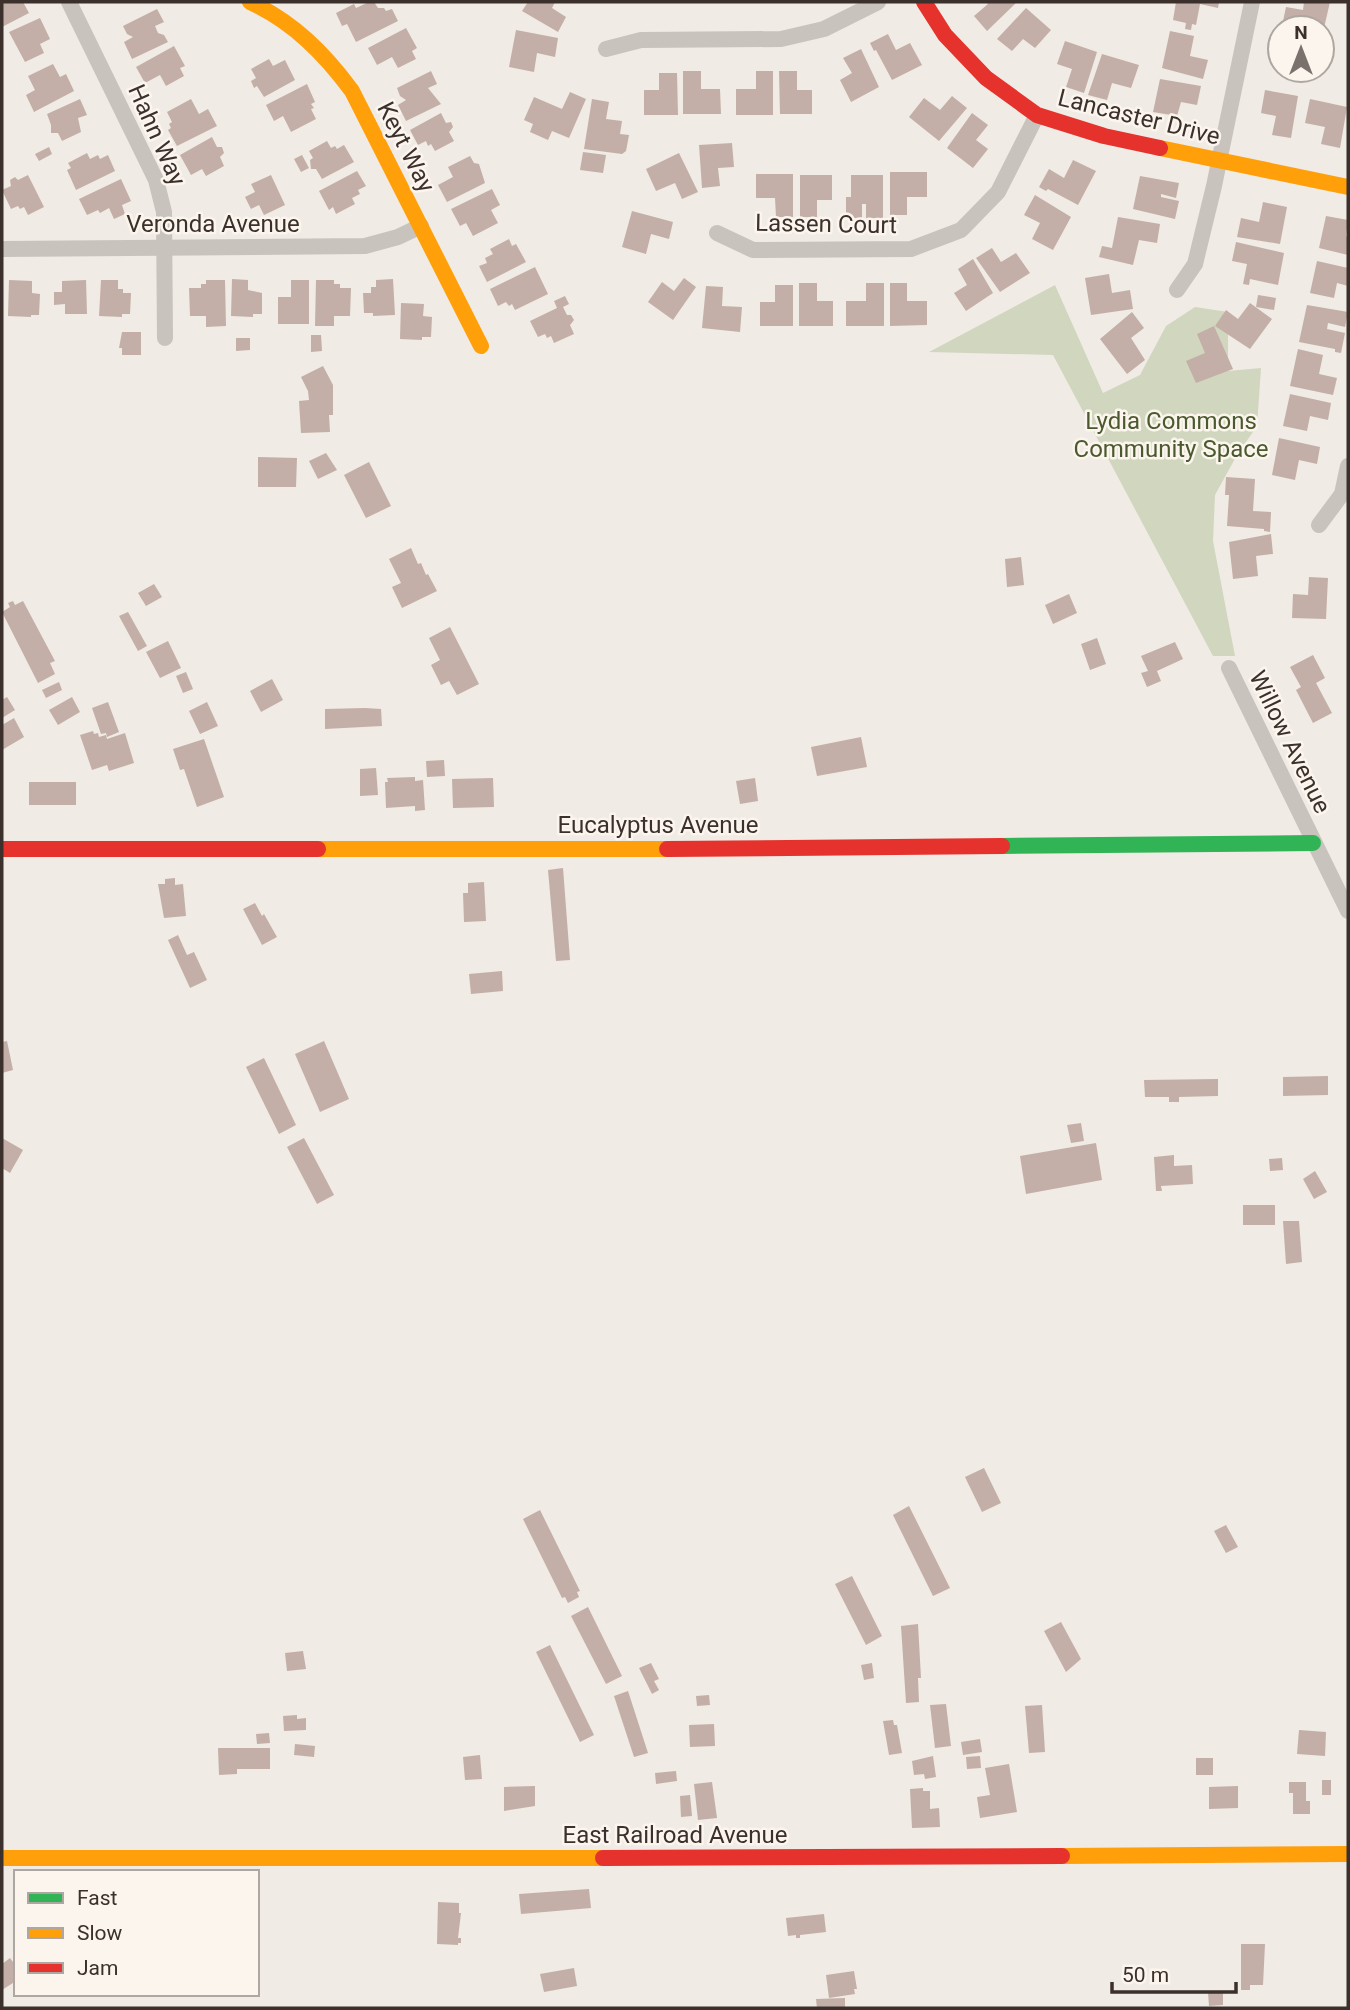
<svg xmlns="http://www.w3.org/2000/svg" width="1350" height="2010" font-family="Roboto,sans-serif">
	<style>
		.green { fill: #d1d6bf }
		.building { fill: #c3afa7 }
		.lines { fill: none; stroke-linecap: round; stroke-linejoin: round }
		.street { stroke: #c9c3be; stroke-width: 16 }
		.fast { stroke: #30b455; stroke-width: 16 }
		.slow { stroke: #ff9f0a; stroke-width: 16 }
		.jam { stroke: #e5322d; stroke-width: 16 }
		.labels { text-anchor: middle; stroke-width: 5; stroke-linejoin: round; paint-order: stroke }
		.street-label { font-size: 24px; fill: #3b302b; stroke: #fbf5ee }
		.park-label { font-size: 24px; fill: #4a5a2e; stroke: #fbf5ee }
	</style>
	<rect width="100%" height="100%" fill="#f0ebe5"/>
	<polygon class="green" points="1055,285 1103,393 1140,375 1166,326 1195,307 1228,312 1228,371 1261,368 1257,426 1237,455 1215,495 1213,541 1235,656 1213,656 1053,355 929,352"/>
	<g class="building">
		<polygon points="2,2 23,2 29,13 2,27"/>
		<polygon points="369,2 374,2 378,8 384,8 386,11 392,9 398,21 356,42 347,24 342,26 336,13 354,4 356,8"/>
		<polygon points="528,2 555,2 552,8 566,17 558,32 522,11"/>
		<polygon points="986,2 1017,2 987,31 974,16 988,4"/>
		<polygon points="1176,2 1219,2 1218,8 1200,4 1196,25 1192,24 1191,30 1185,29 1186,23 1173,20"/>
		<polygon points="1304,2 1330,2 1324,28 1282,26 1286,7 1303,10"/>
		<polygon points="1026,8 1051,30 1035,48 1023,39 1012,51 997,39"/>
		<polygon points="157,9 164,22 155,26 158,33 164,35 168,42 132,59 124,42 133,37 127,34 123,26"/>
		<polygon points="40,18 50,39 40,44 44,53 25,62 9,32"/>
		<polygon points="406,28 417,48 412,51 416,59 398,68 392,57 377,65 368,48"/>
		<polygon points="516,30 558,38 555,57 537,53 534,72 509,67"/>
		<polygon points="1170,31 1194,36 1190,56 1208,60 1203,79 1162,68"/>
		<polygon points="888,34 896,50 910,43 922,65 892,80 876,50 874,51 870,43"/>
		<polygon points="1065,41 1097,52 1084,93 1066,87 1072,69 1057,64"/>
		<polygon points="174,46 185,66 180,68 184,76 166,86 160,75 145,83 136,67"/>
		<polygon points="861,49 879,87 851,102 840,80 852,73 843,58"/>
		<polygon points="1102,54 1139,65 1131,88 1112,83 1107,100 1088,95"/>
		<polygon points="269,59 273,66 285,60 295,80 264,97 257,86 254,88 251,81 256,78 251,69"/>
		<polygon points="53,64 60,77 66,74 74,91 34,112 26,95 35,90 28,76"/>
		<polygon points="431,71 437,84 428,88 441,104 406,121 398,105 406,100 400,96 397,88"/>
		<polygon points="683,71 701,71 701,89 720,89 721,114 683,114"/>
		<polygon points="756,71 773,71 773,115 736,115 736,89 756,89"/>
		<polygon points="779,71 797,71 797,90 812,90 812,114 780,114"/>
		<polygon points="659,73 677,73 678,115 644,115 644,90 659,90"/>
		<polygon points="1160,79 1201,86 1197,105 1181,102 1177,116 1153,112"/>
		<polygon points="307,84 315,102 311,104 314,108 311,109 316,119 291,132 283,116 274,121 266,105"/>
		<polygon points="1265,90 1298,96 1291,138 1272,135 1276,116 1261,113"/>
		<polygon points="570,92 586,99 569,138 552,131 548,140 530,132 533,124 524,120 534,97 562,109"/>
		<polygon points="952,96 967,108 939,141 909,117 924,98 940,110"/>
		<polygon points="80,99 87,115 78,118 81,132 62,141 58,133 51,133 51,125 47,114"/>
		<polygon points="191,99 199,114 208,109 217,126 177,146 168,130 171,128 169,124 172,122 167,112"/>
		<polygon points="592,99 609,102 606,119 622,121 620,134 629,135 626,151 622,154 584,149"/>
		<polygon points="1310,99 1347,107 1340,148 1321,144 1325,127 1305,123"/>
		<polygon points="441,113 446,123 451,122 453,127 449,132 454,141 435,151 431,144 428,146 426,141 418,145 410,130"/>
		<polygon points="972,113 988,125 976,140 988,149 973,168 947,148"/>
		<polygon points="212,137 217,147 222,147 224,153 220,157 224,166 206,176 202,169 191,175 180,155"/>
		<polygon points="327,141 331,148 335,146 337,149 344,145 354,162 322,179 316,169 311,169 310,160 313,158 309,151"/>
		<polygon points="732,143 734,167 718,168 720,186 702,188 699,145"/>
		<polygon points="49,147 52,154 39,161 35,154"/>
		<polygon points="583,152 606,155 603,173 580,170"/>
		<polygon points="87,153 90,159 98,155 100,159 108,155 115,171 76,190 67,170 71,168 68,163"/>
		<polygon points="679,153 698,192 682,199 675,183 656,191 646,169"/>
		<polygon points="302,155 309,168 301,172 294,159"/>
		<polygon points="470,156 474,163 479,164 485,183 447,202 438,185 453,177 448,167"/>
		<polygon points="1073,160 1096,171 1078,205 1048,189 1046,191 1039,187 1049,169 1064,178"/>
		<polygon points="357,171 366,186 358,190 360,194 352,198 355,204 336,214 333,207 329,210 319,191"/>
		<polygon points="890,172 927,172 927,197 907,197 907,215 890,215"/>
		<polygon points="756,174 793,174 793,217 776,217 775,198 756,198"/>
		<polygon points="28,175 44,207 28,215 24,207 20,209 18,206 11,209 2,190 11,186 10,180 15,177 18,180"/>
		<polygon points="271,175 285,205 264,215 259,205 251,209 245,197 255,192 251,184"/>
		<polygon points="800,175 832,175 832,200 817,200 817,217 800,217"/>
		<polygon points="851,175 883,175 883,218 866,218 866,204 862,204 862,218 846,218 846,197 851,197"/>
		<polygon points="1140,176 1179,183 1176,198 1161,194 1161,197 1179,201 1175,219 1133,209"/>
		<polygon points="121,179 131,201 122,205 125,214 114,219 109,208 100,213 98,210 87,215 79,199"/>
		<polygon points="492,189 500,205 491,210 498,223 473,236 466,223 460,226 451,209"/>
		<polygon points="1035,195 1071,217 1053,250 1032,239 1040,223 1024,215"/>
		<polygon points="1263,202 1287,207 1280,244 1237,237 1241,218 1259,222"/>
		<polygon points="632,211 673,222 669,239 651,234 646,254 622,247"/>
		<polygon points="1326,216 1348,220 1346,236 1348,237 1348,255 1319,248"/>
		<polygon points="1118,217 1160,224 1157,243 1139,240 1133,265 1099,257 1102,246 1112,248"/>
		<polygon points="509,239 512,246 516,244 526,262 487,282 479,266 487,263 485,258 493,254 490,249"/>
		<polygon points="1236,242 1284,253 1278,285 1250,279 1249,285 1243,284 1247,264 1232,261"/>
		<polygon points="992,248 1001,262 1016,253 1030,273 1000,292 976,258"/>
		<polygon points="973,259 993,293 966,311 954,293 967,285 958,269"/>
		<polygon points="1317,261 1348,268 1348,286 1337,283 1334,298 1310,293"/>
		<polygon points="535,267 548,294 515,310 512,304 509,306 506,302 498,306 490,289"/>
		<polygon points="1109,274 1112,293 1130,290 1133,309 1091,315 1085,278"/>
		<polygon points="684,278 696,287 673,320 648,302 662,282 674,291"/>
		<polygon points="232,279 248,280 248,290 262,293 262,314 253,314 253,317 231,316"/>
		<polygon points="393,279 395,315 373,316 373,313 364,313 363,293 371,293 371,287 376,287 376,280"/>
		<polygon points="9,280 32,281 32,293 40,294 39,315 31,315 31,317 8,316"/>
		<polygon points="86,280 87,314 65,314 65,304 54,305 54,292 62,292 62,281"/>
		<polygon points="101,280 118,280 118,289 123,289 123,293 131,293 130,314 122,314 122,317 99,316"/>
		<polygon points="206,280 225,280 226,326 206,327 206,316 190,316 189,288 201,288 201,284 206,284"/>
		<polygon points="291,280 309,280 309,324 278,324 278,297 291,297"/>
		<polygon points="316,280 334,280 334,284 340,284 340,288 351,288 350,316 334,316 334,326 315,326"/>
		<polygon points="799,283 817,283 817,301 833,301 833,326 799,326"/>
		<polygon points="866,283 884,283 884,326 846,326 846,301 866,301"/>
		<polygon points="890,283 907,283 907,301 927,301 927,325 890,326"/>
		<polygon points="775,285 793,285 793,326 760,326 760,302 775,302"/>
		<polygon points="706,286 723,287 722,306 742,307 740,332 702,328"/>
		<polygon points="1258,295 1276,298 1274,310 1256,307"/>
		<polygon points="565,296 569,304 563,307 567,315 571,315 574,320 570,325 574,334 554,343 551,336 547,338 545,334 538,337 530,321 557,308 554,301"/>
		<polygon points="401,303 424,304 423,316 432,317 431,337 422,337 422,340 400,339"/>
		<polygon points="1250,303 1272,319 1250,349 1215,326 1226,310 1238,319"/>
		<polygon points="1307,305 1348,312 1345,327 1328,323 1327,329 1345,333 1341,353 1335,352 1335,349 1299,342"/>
		<polygon points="1132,312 1144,328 1131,338 1145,360 1127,374 1100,339"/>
		<polygon points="1214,326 1233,369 1196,383 1186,361 1205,353 1197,334"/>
		<polygon points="122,332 141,332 141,355 122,355 122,348 119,348"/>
		<polygon points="311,335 321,335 322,351 311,352"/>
		<polygon points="236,338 250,338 250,350 236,351"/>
		<polygon points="1298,349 1323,355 1319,374 1337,378 1333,395 1290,386"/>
		<polygon points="323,366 333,385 333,415 329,415 330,432 301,433 299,401 309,400 308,391 301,377"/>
		<polygon points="1290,394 1331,403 1328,420 1310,416 1307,431 1283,426"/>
		<polygon points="1279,438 1320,447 1317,464 1299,460 1295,480 1272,475"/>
		<polygon points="326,453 337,470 318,479 309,461"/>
		<polygon points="258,457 297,458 296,487 258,487"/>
		<polygon points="369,462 391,506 366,518 344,475"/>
		<polygon points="1226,477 1255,479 1253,511 1271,512 1270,532 1264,531 1264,529 1227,526 1229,495 1225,495"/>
		<polygon points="1271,534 1273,554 1256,556 1258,576 1233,579 1229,542"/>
		<polygon points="411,548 418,564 421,563 426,575 428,574 437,591 402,608 392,587 401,583 389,559"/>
		<polygon points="1021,557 1024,585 1007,587 1005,559"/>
		<polygon points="1309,577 1328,578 1326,619 1292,618 1293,594 1308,595"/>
		<polygon points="154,584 162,597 146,606 138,593"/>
		<polygon points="1069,594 1077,613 1053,624 1045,605"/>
		<polygon points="13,601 15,605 23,601 55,661 50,663 55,674 38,683 2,612 10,607 8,603"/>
		<polygon points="128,612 147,646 138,651 119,616"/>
		<polygon points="450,627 479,684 457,695 449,681 441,685 431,665 440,660 429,638"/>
		<polygon points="1097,638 1106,664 1090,670 1081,644"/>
		<polygon points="168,641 181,668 160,678 146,652"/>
		<polygon points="1175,642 1183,659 1157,671 1161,681 1147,687 1141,673 1148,671 1141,656"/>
		<polygon points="1313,655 1325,678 1316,683 1332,713 1313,723 1296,690 1301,687 1290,667"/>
		<polygon points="186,672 193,689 183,693 176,676"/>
		<polygon points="272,679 283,700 261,712 250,691"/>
		<polygon points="59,682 62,690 46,698 42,690"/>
		<polygon points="7,697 15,710 2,718 2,700"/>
		<polygon points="72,697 80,712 58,725 49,710"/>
		<polygon points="108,702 119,732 107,737 106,733 101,734 92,708"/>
		<polygon points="207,702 218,726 200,734 189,711"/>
		<polygon points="365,708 381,709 382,726 325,729 325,709"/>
		<polygon points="14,718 24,737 2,750 2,725"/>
		<polygon points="93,731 94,734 98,733 99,737 106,735 107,739 125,733 134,763 109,771 107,765 92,770 80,735"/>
		<polygon points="861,737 867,767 817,776 811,747"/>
		<polygon points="204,739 224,797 197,807 184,769 180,770 173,749"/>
		<polygon points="444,760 445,776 427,777 426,761"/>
		<polygon points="376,768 378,795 360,796 360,769"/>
		<polygon points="415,777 415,781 423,780 425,810 415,811 415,806 386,808 385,782 388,782 387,778"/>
		<polygon points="493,778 494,807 453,808 452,779"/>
		<polygon points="755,778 758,801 740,804 736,781"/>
		<rect x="29" y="782" width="47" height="23"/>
		<polygon points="563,868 570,960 556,961 548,870"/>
		<polygon points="175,878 175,885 183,884 186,916 164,918 158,884 165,884 165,879"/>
		<polygon points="484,882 486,921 464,922 463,893 468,893 468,883"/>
		<polygon points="255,903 262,916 264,914 277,937 262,945 243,909"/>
		<polygon points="178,935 187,955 194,952 207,980 190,988 168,940"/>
		<polygon points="502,971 503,991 471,994 469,974"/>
		<polygon points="7,1041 13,1070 2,1073 2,1042"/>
		<polygon points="324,1041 349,1099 320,1112 295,1054"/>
		<polygon points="264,1058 296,1125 279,1134 246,1067"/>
		<polygon points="1328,1076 1328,1095 1283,1096 1283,1077"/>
		<polygon points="1218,1079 1218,1096 1179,1097 1179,1102 1169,1102 1169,1097 1145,1097 1144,1080"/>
		<polygon points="1081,1123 1084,1141 1071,1143 1067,1125"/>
		<polygon points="2,1138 23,1150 10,1173 2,1168"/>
		<polygon points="304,1138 334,1195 317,1204 287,1147"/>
		<polygon points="1096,1143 1102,1180 1026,1194 1020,1156"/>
		<polygon points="1174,1155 1174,1166 1192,1165 1193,1184 1161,1186 1162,1191 1156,1191 1154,1157"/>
		<polygon points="1282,1158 1283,1170 1270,1171 1269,1159"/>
		<polygon points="1315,1171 1327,1192 1314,1199 1303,1179"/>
		<rect x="1243" y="1205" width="32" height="20"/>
		<polygon points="1283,1221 1299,1221 1302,1262 1286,1264"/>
		<polygon points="984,1468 1001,1503 982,1512 965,1477"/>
		<polygon points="909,1506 950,1588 933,1596 893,1515"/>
		<polygon points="540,1510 580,1591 577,1592 579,1597 568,1603 565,1597 562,1598 523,1519"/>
		<polygon points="1226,1525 1238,1547 1226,1553 1214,1531"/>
		<polygon points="852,1576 882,1636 866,1645 835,1584"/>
		<polygon points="588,1607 622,1676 606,1684 571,1616"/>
		<polygon points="1061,1622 1081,1659 1066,1672 1044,1631"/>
		<polygon points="918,1624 921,1678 918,1678 919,1702 906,1703 901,1626"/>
		<polygon points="550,1645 594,1735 580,1742 536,1652"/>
		<polygon points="303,1651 306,1669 287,1671 285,1653"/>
		<polygon points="651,1663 659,1679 654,1681 659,1690 652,1694 639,1668"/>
		<polygon points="872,1663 874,1678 864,1680 861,1665"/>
		<polygon points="628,1691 648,1753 634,1757 614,1696"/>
		<polygon points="709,1695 710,1705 697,1706 696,1696"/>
		<polygon points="946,1704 951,1746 935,1748 930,1705"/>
		<polygon points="1042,1705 1045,1752 1029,1753 1025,1706"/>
		<polygon points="297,1715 297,1719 306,1718 306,1730 284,1731 283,1716"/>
		<polygon points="893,1720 894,1725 897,1725 902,1753 889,1755 883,1721"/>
		<polygon points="714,1724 715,1746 690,1747 689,1725"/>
		<polygon points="1299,1730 1326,1732 1325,1756 1297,1754"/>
		<polygon points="269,1733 270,1743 257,1744 256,1734"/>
		<polygon points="980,1739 982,1752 963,1755 961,1742"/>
		<polygon points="295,1744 315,1746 314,1757 294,1755"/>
		<polygon points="218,1748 270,1748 270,1769 237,1769 237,1774 219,1775"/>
		<polygon points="480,1755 482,1779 465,1780 463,1757"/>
		<polygon points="933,1756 936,1777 925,1779 924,1774 914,1775 912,1761"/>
		<polygon points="980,1756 981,1768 967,1769 966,1757"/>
		<rect x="1196" y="1758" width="17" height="17"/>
		<polygon points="1009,1764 1017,1812 980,1818 977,1797 990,1795 985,1768"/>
		<polygon points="676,1771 677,1781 656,1784 655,1773"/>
		<rect x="1322" y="1780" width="9" height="15"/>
		<polygon points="712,1782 717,1818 698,1820 694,1784"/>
		<polygon points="1289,1782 1306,1782 1306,1801 1310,1801 1310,1814 1293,1814 1293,1793 1289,1793"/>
		<polygon points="535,1786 535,1806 504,1811 504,1787"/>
		<polygon points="1238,1786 1238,1808 1209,1809 1209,1787"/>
		<polygon points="923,1788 923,1791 930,1791 930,1809 939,1808 940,1827 912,1828 910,1789"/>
		<polygon points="690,1795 692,1816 681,1817 680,1796"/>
		<polygon points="589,1889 591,1908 521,1914 519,1894"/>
		<polygon points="438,1902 459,1903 459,1913 461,1913 458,1938 461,1938 461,1943 458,1943 458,1945 437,1944"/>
		<polygon points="824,1914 826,1932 800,1935 800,1938 796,1938 796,1935 788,1936 786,1918"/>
		<polygon points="1241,1944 1265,1944 1263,1985 1250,1985 1250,1990 1241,1990"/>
		<polygon points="10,1958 16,1966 16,1981 2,1990 2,1964"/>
		<polygon points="574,1968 577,1986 544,1992 540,1974"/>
		<polygon points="854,1971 857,1989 854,1989 855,1994 829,1998 826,1975"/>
		<polygon points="1208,1992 1223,1992 1223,2005 1209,2006"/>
		<polygon points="845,1998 845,2008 817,2008 816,1999"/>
	</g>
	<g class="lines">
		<g class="street">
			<polyline points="69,2 156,180 164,212 165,338"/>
			<polyline points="606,49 641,40 781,39 824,29 878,2"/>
			<polyline points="717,233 753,250 911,249 961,230 998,192 1037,115"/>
			<polyline points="2,249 365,246 398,237 421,226"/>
			<polyline points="1177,290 1195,264 1214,186 1252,2"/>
			<polyline points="1319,525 1342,494 1348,466"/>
			<polyline points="1229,668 1348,911"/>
		</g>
		<polyline class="fast" points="1002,846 1313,843"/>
		<g class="slow">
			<path d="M250 2C293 22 324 53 352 91L481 346"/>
			<polyline points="1160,148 1348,187"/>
			<polyline points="318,849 667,849"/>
			<polyline points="1062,1856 1348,1854"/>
			<polyline points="2,1858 603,1858"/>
		</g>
		<g class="jam">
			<polyline points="924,2 945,35 986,78 1037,115 1104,136 1160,148"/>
			<polyline points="2,849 318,849"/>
			<polyline points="667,849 1002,846"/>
			<polyline points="603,1858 1062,1856"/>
		</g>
	</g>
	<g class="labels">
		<g class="street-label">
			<text transform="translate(1139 117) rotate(14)" y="8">Lancaster Drive</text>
			<text transform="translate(157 135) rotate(66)" y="8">Hahn Way</text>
			<text transform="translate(406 147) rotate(63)" y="8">Keyt Way</text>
			<text x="213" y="232">Veronda Avenue</text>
			<text transform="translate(826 224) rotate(1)" y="8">Lassen Court</text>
			<text transform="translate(1290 742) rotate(64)" y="8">Willow Avenue</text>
			<text x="658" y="833">Eucalyptus Avenue</text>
			<text x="675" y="1843">East Railroad Avenue</text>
		</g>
		<g class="park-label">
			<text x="1171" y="429">Lydia Commons<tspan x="1171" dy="28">Community Space</tspan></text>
		</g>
	</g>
	<rect width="1350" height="2010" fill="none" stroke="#3b302b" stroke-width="7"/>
	<rect x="14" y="1870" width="245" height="126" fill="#fbf5ee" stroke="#aea6a0" stroke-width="2"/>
	<rect x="28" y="1893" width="35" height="10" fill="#30b455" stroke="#aea6a0" stroke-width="2"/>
	<text x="77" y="1905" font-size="21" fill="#3b302b">Fast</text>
	<rect x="28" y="1928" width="35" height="10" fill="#ff9f0a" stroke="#aea6a0" stroke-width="2"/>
	<text x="77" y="1940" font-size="21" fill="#3b302b">Slow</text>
	<rect x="28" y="1963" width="35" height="10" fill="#e5322d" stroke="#aea6a0" stroke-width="2"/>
	<text x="77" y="1975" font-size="21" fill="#3b302b">Jam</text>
	<g transform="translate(1301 49)"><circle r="33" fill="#fbf5ee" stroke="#aea6a0" stroke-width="2"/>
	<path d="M0-5L12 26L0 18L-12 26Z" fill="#7a716c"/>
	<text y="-10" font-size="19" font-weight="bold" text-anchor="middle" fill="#3b302b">N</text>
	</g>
	<path d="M1112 1982v10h124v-10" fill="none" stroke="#3b302b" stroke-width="3.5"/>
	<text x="1122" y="1982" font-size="21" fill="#3b302b" stroke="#fbf5ee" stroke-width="5" paint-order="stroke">50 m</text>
</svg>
